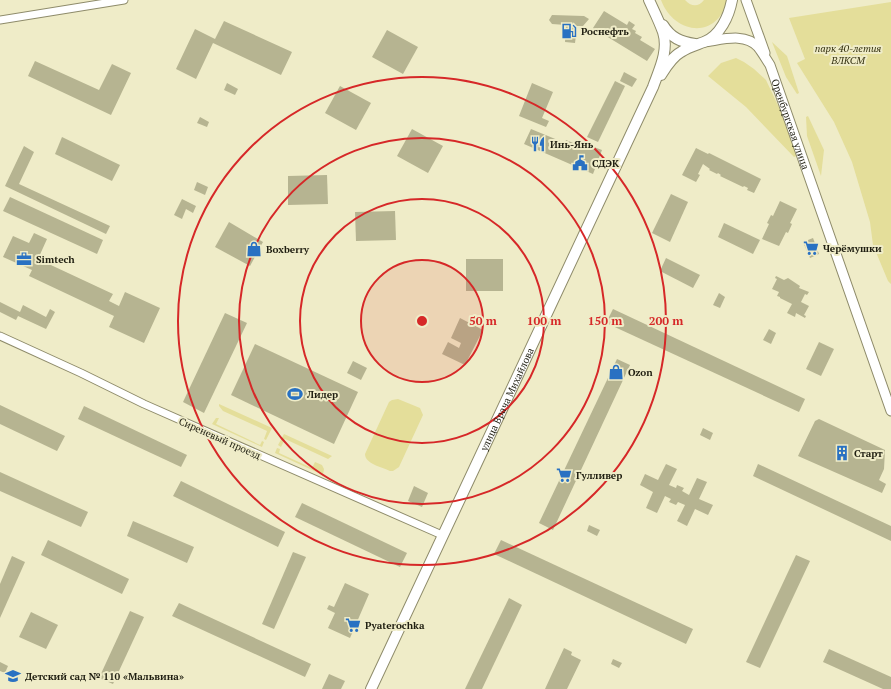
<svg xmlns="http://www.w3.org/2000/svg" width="891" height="689" font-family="'PT Serif',serif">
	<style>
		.green { fill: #e4de9a }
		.building { fill: #b6b491 }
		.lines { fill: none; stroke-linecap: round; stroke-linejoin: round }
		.minor-casing { stroke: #8e8b6a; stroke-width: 9 }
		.tertiary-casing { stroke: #8e8b6a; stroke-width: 11 }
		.secondary-casing { stroke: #8e8b6a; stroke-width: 12 }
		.minor { stroke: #fff; stroke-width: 7 }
		.tertiary { stroke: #fff; stroke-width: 9 }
		.secondary { stroke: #fff; stroke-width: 10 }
		.ring { fill: none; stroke: #d62828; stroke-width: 2 }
		.labels { text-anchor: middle; stroke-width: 4; stroke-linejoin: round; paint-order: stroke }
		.poi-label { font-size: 10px; font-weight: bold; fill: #1f1e11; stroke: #efecc8; text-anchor: start }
		.park-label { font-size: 10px; font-style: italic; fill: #322f0e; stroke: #efecc8 }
		.street-label { font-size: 10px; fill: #1f1e11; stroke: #efecc8 }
		.centre { fill: #d62828; stroke: #efecc8; stroke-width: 2 }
		.ring-label { font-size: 12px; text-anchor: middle; font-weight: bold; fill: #d62828; stroke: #efecc8; stroke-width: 4; stroke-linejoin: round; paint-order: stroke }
	</style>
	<rect width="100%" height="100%" fill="#efecc8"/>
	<g class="green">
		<path d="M661 0H685C691 7 699 7 704 0H727C718 40 674 35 661 0Z"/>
		<polygon points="891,2 891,284 888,281 873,245 870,222 852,162 834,122 797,63 805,59 789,18"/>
		<polygon points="772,42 787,56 799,93 797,94 786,77"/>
		<polygon points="736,58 744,62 754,69 766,80 800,152 799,155 794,157 746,107 708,76 721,63"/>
		<polygon points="808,116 824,150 821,176 807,136 806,117"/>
		<path d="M398 399 420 408 423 415 399 467 393 471H390C382 467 365 464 365 454L389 402 392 400Z"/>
		<polygon points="219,404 272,428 266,440 264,439 267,431 223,411 219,406"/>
		<polygon points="216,418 219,418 216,424 260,445 262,441 264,442 262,447 212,424"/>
		<polygon points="284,434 332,456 328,459 285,439 281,447 278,445"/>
		<polygon points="277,448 280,449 279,453 312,468 315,462 322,465 324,469 323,475 275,453"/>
	</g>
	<g class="building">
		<polygon points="604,11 627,25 629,21 635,25 632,29 636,31 635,33 642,37 640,40 655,49 647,61 593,28"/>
		<polygon points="552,15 584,16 589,19 583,26 574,26 573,35 576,35 575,43 565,42 566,25 552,24 549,20"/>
		<polygon points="224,21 292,52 281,75 213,43 196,79 176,69 195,29 215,39"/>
		<polygon points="387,30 418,47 403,74 372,57"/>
		<polygon points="35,61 99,90 112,64 131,73 111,115 28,76"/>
		<polygon points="624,72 637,79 632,87 620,81"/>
		<polygon points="615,81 625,86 598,142 587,137"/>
		<polygon points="227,83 238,89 235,95 224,90"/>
		<polygon points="532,83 553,92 542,118 549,121 546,127 519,116"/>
		<polygon points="340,86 371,103 356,130 325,113"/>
		<polygon points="200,117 209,122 207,127 197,123"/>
		<polygon points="412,129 443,146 428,173 397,156"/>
		<polygon points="531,129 565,143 566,140 590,150 591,146 602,150 593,174 524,144"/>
		<polygon points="62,137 120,165 112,181 55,154"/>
		<polygon points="24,146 34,152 19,184 110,226 106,234 5,186"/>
		<polygon points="696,148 708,154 709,153 761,179 754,193 747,190 748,188 744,186 743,187 720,176 721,175 718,173 717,174 709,170 710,169 703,164 698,174 700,175 696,182 682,175"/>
		<polygon points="327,175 328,204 288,205 288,176"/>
		<polygon points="197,182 208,187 205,195 194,190"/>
		<polygon points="671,194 688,202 670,242 652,233"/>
		<polygon points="10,197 103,240 97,254 3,211"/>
		<polygon points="182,199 196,206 193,213 186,209 182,219 174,215"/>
		<polygon points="780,201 797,209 790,223 792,224 788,233 786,232 779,246 762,239 769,224 767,223 771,215 773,216"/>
		<polygon points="395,211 396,240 356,241 355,212"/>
		<polygon points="229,222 263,242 250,266 215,247"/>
		<polygon points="724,223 760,240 753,254 718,237"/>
		<polygon points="34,233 47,239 38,259 113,294 109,301 119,306 125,292 160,308 144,343 109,327 114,316 29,276 32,270 3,257 13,236 29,243"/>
		<polygon points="813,238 819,254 810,258 803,242"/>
		<polygon points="666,258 700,275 693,288 660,271"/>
		<rect x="466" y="259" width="37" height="32"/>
		<polygon points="776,276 784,280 788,278 800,286 799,288 809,292 807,295 805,294 801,302 809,306 804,315 806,316 805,318 796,313 795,317 787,313 792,304 780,298 780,297 777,296 779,292 772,289 777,279 775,278"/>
		<polygon points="719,293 725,297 720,308 713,305"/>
		<polygon points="0,302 20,312 23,305 46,317 50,309 55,312 46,329 18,316 16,320 0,312"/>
		<polygon points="613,309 805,399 799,412 606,323"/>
		<polygon points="225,313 247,323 204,413 183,402"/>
		<polygon points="460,318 483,330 465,365 442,354 448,342 459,348 461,343 451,338"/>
		<polygon points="769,329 776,333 771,344 763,340"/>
		<polygon points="819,342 834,349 821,376 806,369"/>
		<polygon points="255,344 358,392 334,444 231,395"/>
		<polygon points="617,359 630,365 553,530 539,523"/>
		<polygon points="353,361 367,368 361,380 347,373"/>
		<polygon points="0,405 65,436 57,451 0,424"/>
		<polygon points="84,406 187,455 181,467 78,419"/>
		<polygon points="819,419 885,450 884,469 879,480 886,484 882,493 798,456 815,421"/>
		<polygon points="703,428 713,433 710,440 700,435"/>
		<polygon points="666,464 677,469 669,485 676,488 677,485 684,488 682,491 689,495 697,478 707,482 699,499 713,505 708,515 695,509 687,526 677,521 685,505 678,502 676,505 669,502 671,499 665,496 657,513 646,508 653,492 640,485 645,474 658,480"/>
		<polygon points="758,464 891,526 891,541 753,476"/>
		<polygon points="0,472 88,512 81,527 0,491"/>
		<polygon points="181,481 285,532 278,547 173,496"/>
		<polygon points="414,486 428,493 422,507 408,501"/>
		<polygon points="302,503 407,553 400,567 295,517"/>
		<polygon points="133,521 194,547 187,563 127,536"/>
		<polygon points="589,525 600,530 597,536 587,531"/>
		<polygon points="48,540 129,579 122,594 41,555"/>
		<polygon points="501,540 693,629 686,644 494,554"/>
		<polygon points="293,552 306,557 274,629 262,624"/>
		<polygon points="796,555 810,561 760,668 746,662"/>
		<polygon points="12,556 25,562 0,618 0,584"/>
		<polygon points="345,583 369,594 350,638 328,628 335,613 327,609 329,605 334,607"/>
		<polygon points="509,598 522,605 482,689 465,689"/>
		<polygon points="179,603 311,664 305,677 172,616"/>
		<polygon points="130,611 144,617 113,684 99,678"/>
		<polygon points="31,612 58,625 46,649 19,637"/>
		<polygon points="564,648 572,652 571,655 581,660 567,689 545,689"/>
		<polygon points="829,649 891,677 891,689 883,689 823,662"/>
		<polygon points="613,659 622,663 619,668 611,664"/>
		<polygon points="0,662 8,666 5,673 0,671"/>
		<polygon points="329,674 345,681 341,689 322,689"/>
	</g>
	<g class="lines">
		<g class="minor-casing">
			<g id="minor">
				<polyline points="0,20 124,0"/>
				<polyline points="0,336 81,373 144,404 442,535"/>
			</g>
		</g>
		<g class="tertiary-casing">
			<g id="tertiary">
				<polyline points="746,0 765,53"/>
				<path id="s1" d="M704 42C721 40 745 32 758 47 762 52 766 59 770 65L891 411"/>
			</g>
		</g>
		<g class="secondary-casing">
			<g id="secondary">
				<path d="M663 25C671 38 681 42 695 44"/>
				<path d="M661 75C666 67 672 57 681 52 688 47 696 45 704 42 720 36 729 16 732 0"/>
				<path id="s2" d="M371 689 653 87C659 70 669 51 663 32 659 21 654 11 649 0"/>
			</g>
		</g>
		<use href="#minor" class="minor"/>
		<use href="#tertiary" class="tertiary"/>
		<use href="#secondary" class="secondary"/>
	</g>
	<circle cx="422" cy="321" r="61" fill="#d62828" fill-opacity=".12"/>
	<g class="ring">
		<circle cx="422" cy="321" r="61"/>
		<circle cx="422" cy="321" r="122"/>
		<circle cx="422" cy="321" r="183"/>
		<circle cx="422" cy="321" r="244"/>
	</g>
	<defs>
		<g id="fuel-bare" transform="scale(1.2)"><path d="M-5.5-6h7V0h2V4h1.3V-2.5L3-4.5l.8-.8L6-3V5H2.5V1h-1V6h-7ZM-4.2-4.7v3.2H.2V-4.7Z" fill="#2971c2" stroke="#efecc8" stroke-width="2.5" paint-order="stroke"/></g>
		<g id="restaurant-bare" transform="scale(1.2)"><path d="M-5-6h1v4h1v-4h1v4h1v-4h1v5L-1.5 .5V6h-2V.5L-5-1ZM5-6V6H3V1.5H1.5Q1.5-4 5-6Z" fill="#2971c2" stroke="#efecc8" stroke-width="2.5" paint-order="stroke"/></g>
		<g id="civic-bare" transform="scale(1.2)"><path d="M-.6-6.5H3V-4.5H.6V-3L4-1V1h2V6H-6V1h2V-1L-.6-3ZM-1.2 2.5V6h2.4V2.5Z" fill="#2971c2" stroke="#efecc8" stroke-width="2.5" paint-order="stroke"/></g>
		<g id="supermarket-bare" transform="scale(1.2)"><path d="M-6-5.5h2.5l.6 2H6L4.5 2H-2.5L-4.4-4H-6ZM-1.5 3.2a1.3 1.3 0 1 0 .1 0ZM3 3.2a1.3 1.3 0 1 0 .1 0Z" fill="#2971c2" stroke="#efecc8" stroke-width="2.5" paint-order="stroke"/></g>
		<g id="shop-bare" transform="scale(1.2)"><path d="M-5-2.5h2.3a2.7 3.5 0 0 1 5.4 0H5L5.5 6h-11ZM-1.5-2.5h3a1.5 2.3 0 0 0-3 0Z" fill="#2971c2" stroke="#efecc8" stroke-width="2.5" paint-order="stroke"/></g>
		<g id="office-bare" transform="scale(1.2)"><path d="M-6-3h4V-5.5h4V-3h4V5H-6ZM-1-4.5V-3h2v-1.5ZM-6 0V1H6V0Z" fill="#2971c2" stroke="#efecc8" stroke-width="2.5" paint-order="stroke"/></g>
		<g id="stadium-bare" transform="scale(1.2)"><path d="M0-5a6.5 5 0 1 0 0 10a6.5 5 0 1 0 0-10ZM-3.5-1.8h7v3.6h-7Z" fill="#2971c2" stroke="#efecc8" stroke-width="2.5" paint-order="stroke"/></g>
		<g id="building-bare" transform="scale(1.2)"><path d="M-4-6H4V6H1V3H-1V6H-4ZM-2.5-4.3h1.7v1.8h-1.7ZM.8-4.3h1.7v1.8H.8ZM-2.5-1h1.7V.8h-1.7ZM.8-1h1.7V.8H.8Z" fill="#2971c2" stroke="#efecc8" stroke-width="2.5" paint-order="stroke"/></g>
		<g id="school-bare" transform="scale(1.2)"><path d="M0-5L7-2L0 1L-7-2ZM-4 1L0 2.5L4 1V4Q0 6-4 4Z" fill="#2971c2" stroke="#efecc8" stroke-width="2.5" paint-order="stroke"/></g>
	</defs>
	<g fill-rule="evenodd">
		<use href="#fuel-bare" x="569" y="31"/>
		<use href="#restaurant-bare" x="538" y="144"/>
		<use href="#civic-bare" x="580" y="163"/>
		<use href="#supermarket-bare" x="811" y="248"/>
		<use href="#shop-bare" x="254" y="249"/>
		<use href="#office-bare" x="24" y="259"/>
		<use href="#shop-bare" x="616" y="372"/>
		<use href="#stadium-bare" x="295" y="394"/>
		<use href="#building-bare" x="842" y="453"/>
		<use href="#supermarket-bare" x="564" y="475"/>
		<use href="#supermarket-bare" x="353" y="625"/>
		<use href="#school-bare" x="13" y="676"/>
	</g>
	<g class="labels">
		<g class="poi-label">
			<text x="581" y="35">Роснефть</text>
			<text x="550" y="148">Инь-Янь</text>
			<text x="592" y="167">СДЭК</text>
			<text x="823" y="252">Черёмушки</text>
			<text x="266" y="253">Boxberry</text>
			<text x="36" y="263">Simtech</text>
			<text x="628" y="376">Ozon</text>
			<text x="307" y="398">Лидер</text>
			<text x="854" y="457">Старт</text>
			<text x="576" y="479">Гулливер</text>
			<text x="365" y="629">Pyaterochka</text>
			<text x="25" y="680">Детский сад № 110 «Мальвина»</text>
		</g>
		<g class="park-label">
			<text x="848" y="52">парк 40-летия<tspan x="848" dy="12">ВЛКСМ</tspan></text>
		</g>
		<g class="street-label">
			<text dy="4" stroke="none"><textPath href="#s1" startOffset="141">Оренбургская улица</textPath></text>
			<text dy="4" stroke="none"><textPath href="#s2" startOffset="320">улица Врача Михайлова</textPath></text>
			<text transform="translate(220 438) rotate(24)" y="4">Сиреневый проезд</text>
		</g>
	</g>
	<circle cx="422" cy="321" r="6" class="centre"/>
	<g class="ring-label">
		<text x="483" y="325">50 m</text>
		<text x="544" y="325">100 m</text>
		<text x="605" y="325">150 m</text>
		<text x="666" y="325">200 m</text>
	</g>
</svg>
